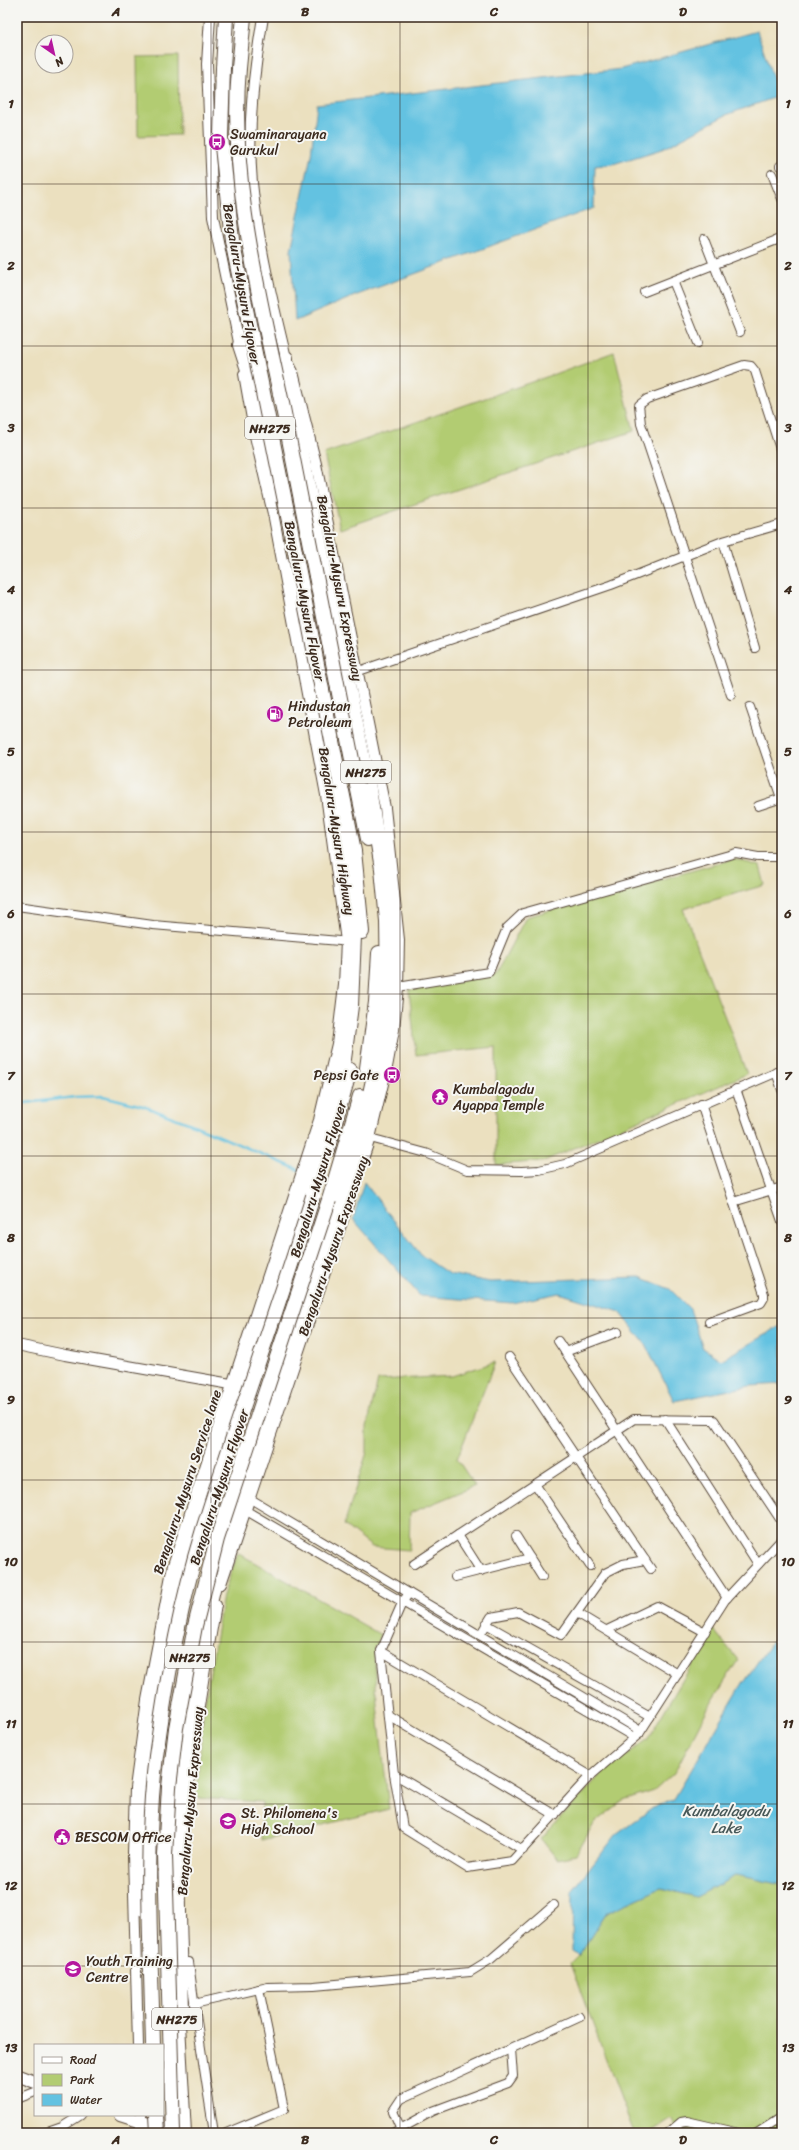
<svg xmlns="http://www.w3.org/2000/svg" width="799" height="2150" font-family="Sriracha,sans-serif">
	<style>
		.green { fill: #b2cc72; stroke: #767b48 }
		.water { fill: #63c2e1; stroke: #4f7680 }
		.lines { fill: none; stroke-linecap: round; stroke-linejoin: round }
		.stream { stroke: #63c2e1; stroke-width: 2.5 }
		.minor-casing { stroke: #554536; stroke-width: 10 }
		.tertiary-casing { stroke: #554536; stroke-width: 12 }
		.secondary-casing { stroke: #554536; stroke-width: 14 }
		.trunk-casing { stroke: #554536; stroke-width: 16 }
		.minor { stroke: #fff; stroke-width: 8 }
		.tertiary { stroke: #fff; stroke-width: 10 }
		.secondary { stroke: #fff; stroke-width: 12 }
		.trunk { stroke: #fff; stroke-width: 14 }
		.trunk-bridge-casing { stroke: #554536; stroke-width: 16; stroke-linecap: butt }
		.trunk-bridge { stroke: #fff; stroke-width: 14 }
		.grid { fill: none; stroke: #3b2a1e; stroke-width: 1; stroke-opacity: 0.55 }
		.labels { text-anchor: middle; stroke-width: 4; stroke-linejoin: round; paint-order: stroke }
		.shield { fill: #f6f6f2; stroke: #73675e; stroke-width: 1 }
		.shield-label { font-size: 13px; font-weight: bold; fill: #3b2a1e }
		.poi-label { font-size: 14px; fill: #3b2a1e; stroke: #f6f6f2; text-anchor: start }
		.street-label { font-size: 14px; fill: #3b2a1e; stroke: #f6f6f2 }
		.water-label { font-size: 15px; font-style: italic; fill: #475858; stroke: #f6f6f2 }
		.neatline { fill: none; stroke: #3b2a1e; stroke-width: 1.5 }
		.grid-label { font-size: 13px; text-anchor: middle; font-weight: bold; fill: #3b2a1e }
	</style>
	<rect width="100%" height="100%" fill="#f6f6f2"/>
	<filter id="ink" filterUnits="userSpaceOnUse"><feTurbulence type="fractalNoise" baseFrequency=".025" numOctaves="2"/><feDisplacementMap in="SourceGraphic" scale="8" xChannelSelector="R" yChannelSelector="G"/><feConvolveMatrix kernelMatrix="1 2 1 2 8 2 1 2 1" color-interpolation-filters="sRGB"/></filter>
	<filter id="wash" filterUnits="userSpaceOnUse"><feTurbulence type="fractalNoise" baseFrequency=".012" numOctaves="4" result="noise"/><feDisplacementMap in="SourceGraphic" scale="16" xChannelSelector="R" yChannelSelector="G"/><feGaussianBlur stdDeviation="0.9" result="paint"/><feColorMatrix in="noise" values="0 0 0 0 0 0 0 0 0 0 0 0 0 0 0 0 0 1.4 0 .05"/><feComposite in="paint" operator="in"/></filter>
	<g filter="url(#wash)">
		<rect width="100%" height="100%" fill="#ebe0bf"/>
		<g class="green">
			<polygon points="178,56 179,135 138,136 137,57"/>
			<polygon points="614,352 634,431 340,529 324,454 549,376"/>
			<polygon points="734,859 760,866 765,885 683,909 747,1074 544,1161 496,1165 496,1047 416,1055 409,990 496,974 526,917"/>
			<polygon points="495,1362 457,1459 475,1486 410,1513 409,1550 372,1547 344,1525 367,1452 367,1427 378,1380 452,1376"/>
			<polygon points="238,1553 381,1635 374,1648 377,1704 389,1809 261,1840 262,1802 196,1798 204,1708 223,1595"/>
			<polygon points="713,1629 738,1660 707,1710 674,1773 654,1791 623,1801 595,1822 576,1855 557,1859 541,1839 604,1771 647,1740"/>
			<polygon points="737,1875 782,1885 782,2133 679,2133 671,2119 649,2133 634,2133 570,1964 579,1955 606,1913 661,1888 696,1897"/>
		</g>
		<g class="water">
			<polygon points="757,31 779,96 726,115 662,149 613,164 595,166 594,208 357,295 295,321 291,250 311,155 317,104 621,69"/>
			<polygon points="364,1182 421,1255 449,1274 490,1282 640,1277 670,1289 690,1309 703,1348 721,1360 782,1325 782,1384 750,1386 674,1401 646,1345 620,1312 559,1293 512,1303 420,1296 353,1219"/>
			<polygon points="782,1627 782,1885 737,1875 696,1897 661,1888 606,1913 579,1955 572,1951 573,1890 616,1835 657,1805 674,1799 743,1683"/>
		</g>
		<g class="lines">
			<g class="stream">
				<polyline points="17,1104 75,1097 103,1096 143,1106 191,1124 299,1170"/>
				<polyline points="315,1177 328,1184"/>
			</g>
		</g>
	</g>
	<g filter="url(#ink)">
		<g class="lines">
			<g class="minor-casing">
				<g id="minor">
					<polyline points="780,166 782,166"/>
					<polyline points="772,174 782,199"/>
					<polyline points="704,239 740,332"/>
					<polyline points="673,281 698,343"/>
					<polyline points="644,292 782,238"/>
					<polyline points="723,541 755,648"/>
					<polyline points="356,672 611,585 723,541 782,524"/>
					<polyline points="731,695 641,424 639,405 647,399 744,365 751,366 755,371 782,455"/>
					<polyline points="750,707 781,798"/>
					<polyline points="758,806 782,798"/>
					<polyline points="17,906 153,925 351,942"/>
					<polyline points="398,987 489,972 507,928 523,913 736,853 758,857 782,857"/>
					<polyline points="776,1072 782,1090"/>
					<polyline points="736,1089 782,1221"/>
					<polyline points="701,1104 764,1294 764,1298 761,1303 709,1322"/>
					<polyline points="370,1138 426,1153 467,1170 522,1171 539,1170 565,1164 782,1070"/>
					<polyline points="733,1202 782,1187"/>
					<polyline points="558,1341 727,1598"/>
					<polyline points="565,1352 618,1332"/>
					<polyline points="509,1357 651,1569"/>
					<polyline points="665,1419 758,1564"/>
					<polyline points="535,1484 590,1566"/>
					<polyline points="249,1498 636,1728 639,1734"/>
					<polyline points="245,1510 632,1736 639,1734"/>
					<polyline points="458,1535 481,1571"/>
					<polyline points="516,1536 542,1577"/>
					<polyline points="414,1564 634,1419 714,1420 782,1522"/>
					<polyline points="455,1577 530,1558"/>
					<polyline points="409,1593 402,1603 381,1651 394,1774 403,1828 467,1868 512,1861 588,1778 639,1734 725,1600 782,1539"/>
					<polyline points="577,1613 678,1674"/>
					<polyline points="486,1624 650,1717"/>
					<polyline points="607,1630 657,1606 705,1632"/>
					<polyline points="480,1635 491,1617 518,1612 561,1635 605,1573 623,1564 645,1560"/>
					<polyline points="381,1651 591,1776"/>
					<polyline points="388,1715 555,1815"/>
					<polyline points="394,1774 523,1850"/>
					<path d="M183 1962H189C196 2019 205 2076 214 2133"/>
					<polyline points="194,2004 268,1987 314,1986 470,1972 491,1959 554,1905"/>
					<polyline points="17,2099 35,2092"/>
					<polyline points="400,2127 393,2111 401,2099 580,2017"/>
					<polyline points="45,2133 62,2127 81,2115"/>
					<polyline points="226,2133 284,2109 259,1989"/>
					<polyline points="393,2133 433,2111 508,2083 513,2076 511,2049"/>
					<polyline points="668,2133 681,2122 687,2121 739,2133"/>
					<polyline points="757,2133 782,2117"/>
				</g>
			</g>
			<g class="tertiary-casing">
				<g id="tertiary">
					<polyline points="210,17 207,64 213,217 241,352"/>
					<polyline points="17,1345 65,1355 242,1386 270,1394"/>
					<path d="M221 1584 370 1138 387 1067 394 1030 398 987 399 940 385 808 316 464 293 372 286 358C272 300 258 242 252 183 247 127 254 71 263 17"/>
					<path d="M184 2010C183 1966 180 1922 181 1878 185 1786 200 1695 216 1605"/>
					<polyline points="138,2045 133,1854 135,1788 147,1700 173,1565 319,1120 337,1044 344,985 346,941 326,795 274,518 255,436 244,374"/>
					<polyline points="141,2115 141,2133"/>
				</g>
			</g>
			<g class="secondary-casing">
				<g id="secondary">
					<polyline points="17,2075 35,2082"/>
					<polyline points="120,2115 177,2133"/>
				</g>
			</g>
			<g class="trunk-casing">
				<g id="trunk">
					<polyline points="223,68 226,17"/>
					<polyline points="239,68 244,17"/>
					<polyline points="240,345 252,382 277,495"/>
					<polyline points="357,785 368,839"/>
					<polyline points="342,791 354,851 362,932"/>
					<polyline points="367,1068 376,1002 379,953"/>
					<polyline points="327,1150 350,1070"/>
					<polyline points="329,1200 360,1096"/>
					<polyline points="143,1909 141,1849 146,1765 178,1586 197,1518 219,1459 324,1131 344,1059 351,1006 354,936 346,864 291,564"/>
					<path d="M184 2133C179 2035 171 1936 175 1838 177 1799 182 1762 188 1724 196 1667 206 1611 222 1555L360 1139 382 1039 388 988 387 921 382 869 369 789 286 376V358"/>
				</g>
			</g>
			<use href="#minor" class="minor"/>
			<use href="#tertiary" class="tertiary"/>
			<use href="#secondary" class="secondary"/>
			<use href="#trunk" class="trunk"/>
			<g class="trunk-bridge-casing">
				<g id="trunk-bridge">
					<polyline points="223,68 221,137 232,240 289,521 341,787"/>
					<path d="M239 68C229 182 260 297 283 408 308 533 332 659 357 785"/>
					<path d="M153 2045C151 1949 144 1852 156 1756 166 1682 180 1605 202 1533 237 1420 278 1309 313 1196"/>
					<polyline points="156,2115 157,2133"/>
					<polyline points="173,2133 165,1855 169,1787 176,1728 195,1626 217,1539 329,1200"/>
				</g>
			</g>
			<use href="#trunk-bridge" class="trunk-bridge"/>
		</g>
	</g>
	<path class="grid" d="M211 17V2133M400 17V2133M588 17V2133M17 184H782M17 346H782M17 508H782M17 670H782M17 832H782M17 994H782M17 1156H782M17 1318H782M17 1480H782M17 1642H782M17 1804H782M17 1966H782"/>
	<defs>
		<g id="bus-disc" transform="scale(0.9)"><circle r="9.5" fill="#b5179e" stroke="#f6f6f2"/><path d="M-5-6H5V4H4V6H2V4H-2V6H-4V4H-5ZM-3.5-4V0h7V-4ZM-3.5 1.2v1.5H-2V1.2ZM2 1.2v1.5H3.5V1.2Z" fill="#fff"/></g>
		<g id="fuel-disc" transform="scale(0.9)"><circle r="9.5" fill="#b5179e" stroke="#f6f6f2"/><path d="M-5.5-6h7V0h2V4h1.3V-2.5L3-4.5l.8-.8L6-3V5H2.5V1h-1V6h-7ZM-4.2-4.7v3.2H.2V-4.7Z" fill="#fff"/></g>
		<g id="temple-disc" transform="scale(0.9)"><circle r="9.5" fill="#b5179e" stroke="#f6f6f2"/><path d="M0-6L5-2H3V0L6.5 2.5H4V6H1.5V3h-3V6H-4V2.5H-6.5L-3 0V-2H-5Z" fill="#fff"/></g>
		<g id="school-disc" transform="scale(0.9)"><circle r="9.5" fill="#b5179e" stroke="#f6f6f2"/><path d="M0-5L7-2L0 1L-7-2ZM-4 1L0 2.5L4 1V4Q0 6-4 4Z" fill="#fff"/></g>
		<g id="civic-disc" transform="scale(0.9)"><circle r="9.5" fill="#b5179e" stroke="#f6f6f2"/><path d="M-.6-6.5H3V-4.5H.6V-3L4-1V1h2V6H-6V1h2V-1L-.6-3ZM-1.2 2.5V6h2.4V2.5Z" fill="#fff"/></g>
		<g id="university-disc" transform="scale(0.9)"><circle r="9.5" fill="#b5179e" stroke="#f6f6f2"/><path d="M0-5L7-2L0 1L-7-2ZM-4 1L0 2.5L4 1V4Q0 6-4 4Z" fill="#fff"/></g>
	</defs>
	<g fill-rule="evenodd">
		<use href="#bus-disc" x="217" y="142"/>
		<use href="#fuel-disc" x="275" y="714"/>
		<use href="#bus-disc" x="392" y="1075"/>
		<use href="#temple-disc" x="440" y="1097"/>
		<use href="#school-disc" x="228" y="1821"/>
		<use href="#civic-disc" x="62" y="1837"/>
		<use href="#university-disc" x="73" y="1969"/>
	</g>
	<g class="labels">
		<g class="shield">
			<rect x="245" y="417" width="50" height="22" rx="3"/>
			<rect x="341" y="761" width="50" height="22" rx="3"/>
			<rect x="165" y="1646" width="50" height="22" rx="3"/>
			<rect x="152" y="2008" width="50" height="22" rx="3"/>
		</g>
		<g class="shield-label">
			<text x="270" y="433">NH275</text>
			<text x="366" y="777">NH275</text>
			<text x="190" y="1662">NH275</text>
			<text x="177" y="2024">NH275</text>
		</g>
		<g class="poi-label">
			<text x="230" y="139">Swaminarayana<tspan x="230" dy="16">Gurukul</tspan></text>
			<text x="288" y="711">Hindustan<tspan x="288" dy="16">Petroleum</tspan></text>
			<text x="379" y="1080" text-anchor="end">Pepsi Gate</text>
			<text x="453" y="1094">Kumbalagodu<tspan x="453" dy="16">Ayappa Temple</tspan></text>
			<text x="241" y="1818">St. Philomena's<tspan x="241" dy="16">High School</tspan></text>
			<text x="75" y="1842">BESCOM Office</text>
			<text x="86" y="1966">Youth Training<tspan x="86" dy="16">Centre</tspan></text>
		</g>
		<g class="street-label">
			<text transform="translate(242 284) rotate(80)" y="5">Bengaluru-Mysuru Flyover</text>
			<text transform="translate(340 588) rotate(79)" y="5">Bengaluru-Mysuru Expressway</text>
			<text transform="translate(305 601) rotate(79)" y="5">Bengaluru-Mysuru Flyover</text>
			<text transform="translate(337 831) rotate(81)" y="5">Bengaluru-Mysuru Highway</text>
			<text transform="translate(318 1179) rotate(-73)" y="5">Bengaluru-Mysuru Flyover</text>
			<text transform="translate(333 1246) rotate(-71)" y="5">Bengaluru-Mysuru Expressway</text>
			<text transform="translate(187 1482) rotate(-72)" y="5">Bengaluru-Mysuru Service lane</text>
			<text transform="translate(219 1487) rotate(-72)" y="5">Bengaluru-Mysuru Flyover</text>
			<text transform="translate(190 1801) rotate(-85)" y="5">Bengaluru-Mysuru Expressway</text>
		</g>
		<g class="water-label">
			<text x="726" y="1816">Kumbalagodu<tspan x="726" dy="17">Lake</tspan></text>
		</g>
	</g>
	<rect width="799" height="2150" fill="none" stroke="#f6f6f2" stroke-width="44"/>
	<rect x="34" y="2044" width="130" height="72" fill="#f6f6f2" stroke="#aba49d"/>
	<rect x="42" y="2057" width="20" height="6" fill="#ffffff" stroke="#aba49d"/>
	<text x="70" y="2064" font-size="12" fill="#3b2a1e">Road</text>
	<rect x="42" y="2074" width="20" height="12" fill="#b2cc72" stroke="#aba49d"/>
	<text x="70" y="2084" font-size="12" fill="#3b2a1e">Park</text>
	<rect x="42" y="2094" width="20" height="12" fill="#63c2e1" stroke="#aba49d"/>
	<text x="70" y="2104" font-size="12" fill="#3b2a1e">Water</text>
	<g transform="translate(54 54) rotate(146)"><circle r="19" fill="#f6f6f2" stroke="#aba49d"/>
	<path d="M0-3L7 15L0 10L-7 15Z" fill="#b5179e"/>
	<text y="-6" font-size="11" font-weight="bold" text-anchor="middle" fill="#3b2a1e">N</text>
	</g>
	<rect x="22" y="22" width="755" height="2106" class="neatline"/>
	<g class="grid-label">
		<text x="116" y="16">A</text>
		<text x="305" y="16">B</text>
		<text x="494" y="16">C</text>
		<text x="683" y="16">D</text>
		<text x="11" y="108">1</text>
		<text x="788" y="108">1</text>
		<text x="11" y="270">2</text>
		<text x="788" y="270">2</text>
		<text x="11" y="432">3</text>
		<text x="788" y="432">3</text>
		<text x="11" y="594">4</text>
		<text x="788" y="594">4</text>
		<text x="11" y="756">5</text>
		<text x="788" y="756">5</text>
		<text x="11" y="918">6</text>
		<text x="788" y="918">6</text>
		<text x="11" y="1080">7</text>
		<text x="788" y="1080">7</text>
		<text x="11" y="1242">8</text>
		<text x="788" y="1242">8</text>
		<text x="11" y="1404">9</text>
		<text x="788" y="1404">9</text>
		<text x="11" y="1566">10</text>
		<text x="788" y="1566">10</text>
		<text x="11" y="1728">11</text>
		<text x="788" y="1728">11</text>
		<text x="11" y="1890">12</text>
		<text x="788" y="1890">12</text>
		<text x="11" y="2052">13</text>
		<text x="788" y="2052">13</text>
		<text x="116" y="2144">A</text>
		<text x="305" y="2144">B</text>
		<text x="494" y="2144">C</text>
		<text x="683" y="2144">D</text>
	</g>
</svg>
